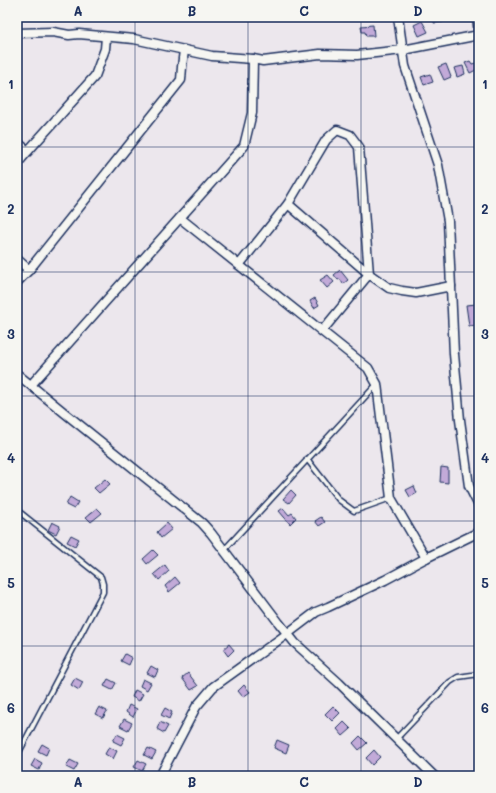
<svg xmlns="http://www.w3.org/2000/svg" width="496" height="793" font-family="Mali,sans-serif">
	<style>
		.building { fill: #c2aad8; stroke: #1b2f5e }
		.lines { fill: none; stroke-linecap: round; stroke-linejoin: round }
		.service-casing { stroke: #1b2f5e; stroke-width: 7 }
		.minor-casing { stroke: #1b2f5e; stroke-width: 11 }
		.service { stroke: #f6f6f2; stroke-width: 4 }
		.minor { stroke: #f6f6f2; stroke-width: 8 }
		.grid { fill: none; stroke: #1b2f5e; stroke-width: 1; stroke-opacity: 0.55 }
		.neatline { fill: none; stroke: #1b2f5e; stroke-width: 1.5 }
		.grid-label { font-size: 13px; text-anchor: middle; font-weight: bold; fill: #1b2f5e }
	</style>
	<rect width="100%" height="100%" fill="#ece7ed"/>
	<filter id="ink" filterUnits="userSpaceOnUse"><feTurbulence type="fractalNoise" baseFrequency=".025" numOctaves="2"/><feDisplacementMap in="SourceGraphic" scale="8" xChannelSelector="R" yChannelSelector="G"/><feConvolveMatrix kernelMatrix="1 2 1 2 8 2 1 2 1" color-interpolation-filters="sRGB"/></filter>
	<g filter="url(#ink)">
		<g class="building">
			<polygon points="434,17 443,17 443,22 434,23"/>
			<polygon points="422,21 428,32 419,36 414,25"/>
			<polygon points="373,25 374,36 366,36 365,32 362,32 361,26"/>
			<polygon points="470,61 472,64 476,63 478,69 470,73 465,63"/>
			<polygon points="446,64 451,77 444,80 438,67"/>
			<polygon points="463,66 465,74 457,77 454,68"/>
			<polygon points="430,74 433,82 424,85 421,77"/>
			<polygon points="340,270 348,280 343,284 340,279 338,280 334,275"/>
			<polygon points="328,275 334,282 327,288 320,280"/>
			<polygon points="315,298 319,305 314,308 310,301"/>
			<polygon points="477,304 479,325 469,326 466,305"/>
			<polygon points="441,467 448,468 448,483 440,482"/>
			<polygon points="105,479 110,484 99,493 94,488"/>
			<polygon points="414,486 417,493 410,497 406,490"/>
			<polygon points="291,490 296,495 289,503 283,499"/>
			<polygon points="70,497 78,502 74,509 66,505"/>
			<polygon points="97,508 102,513 91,522 86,517"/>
			<polygon points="283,508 289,515 292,513 296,518 290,524 279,511"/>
			<polygon points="321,517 325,522 319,526 315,521"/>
			<polygon points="52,522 60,526 56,534 48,530"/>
			<polygon points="167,523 172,529 161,538 157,532"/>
			<polygon points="71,535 79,539 75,546 67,542"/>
			<polygon points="153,550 158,555 147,564 143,559"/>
			<polygon points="165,565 169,571 159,580 154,574"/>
			<polygon points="175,577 180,583 169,592 165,586"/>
			<polygon points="229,644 234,650 228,656 223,649"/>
			<polygon points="125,654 132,658 129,665 121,661"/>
			<polygon points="151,666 158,670 155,677 147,673"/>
			<polygon points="188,673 198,686 191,690 182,678"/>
			<polygon points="75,678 83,682 79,690 71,685"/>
			<polygon points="108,679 116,683 112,690 104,686"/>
			<polygon points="143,679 151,683 147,690 140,686"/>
			<polygon points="244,685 250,692 243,697 238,691"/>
			<polygon points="135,690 143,694 139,701 132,697"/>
			<polygon points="129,705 137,709 133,717 126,712"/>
			<polygon points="333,706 340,713 332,721 325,714"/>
			<polygon points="99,707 107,711 103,718 95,714"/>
			<polygon points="165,708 172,712 169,719 161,715"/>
			<polygon points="124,719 132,723 128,730 120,726"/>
			<polygon points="160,722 168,726 164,733 157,729"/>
			<polygon points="344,722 351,729 343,736 337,729"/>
			<polygon points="117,734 125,738 121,745 113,741"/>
			<polygon points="360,736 367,743 359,750 353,743"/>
			<polygon points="277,740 289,745 286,753 274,748"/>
			<polygon points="42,744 49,748 46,755 38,751"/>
			<polygon points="109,747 117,751 113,759 105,754"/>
			<polygon points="148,748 156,752 152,759 144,755"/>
			<polygon points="374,750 380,757 372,765 366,758"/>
			<polygon points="35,759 42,763 39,770 31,766"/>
			<polygon points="70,760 78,764 74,771 66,767"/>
			<polygon points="138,760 146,764 142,771 134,767"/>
		</g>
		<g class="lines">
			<g class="service-casing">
				<g id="service">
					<polyline points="307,459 339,500 354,511 391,498"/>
					<polyline points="17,510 101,577 103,584 103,592 17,756"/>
					<polyline points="224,550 377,384"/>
					<polyline points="396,739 450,682 458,677 479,674"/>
				</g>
			</g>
			<g class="minor-casing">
				<g id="minor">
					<polyline points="398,17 405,66 438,165 448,221 454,354 460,420 469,486 479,506"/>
					<polyline points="477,17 479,35"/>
					<polyline points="17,33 53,32 69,35 79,34 134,39 212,56 253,59 263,61 320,54 357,55 403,50 479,35"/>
					<polyline points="17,142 28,151 17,164"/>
					<polyline points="28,151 95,76 105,49 106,37"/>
					<polyline points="288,204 369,274 389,288 402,291 416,293 451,286"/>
					<polyline points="180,218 368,368 377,384 391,498 426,558"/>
					<polyline points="17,259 29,270 181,80 182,67 184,50"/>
					<polyline points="239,265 288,204 326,140 337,130 350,135 359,147 369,274 322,331"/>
					<polyline points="17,282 29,270"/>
					<polyline points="17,374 66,414 202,523 211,533 279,623 295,643 339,683 434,776"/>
					<polyline points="31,385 244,146 252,113 253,59"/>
					<polyline points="160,776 196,707 213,687 287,634 316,612 328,607 385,580 426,558 479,532"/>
				</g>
			</g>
			<use href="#service" class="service"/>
			<use href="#minor" class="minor"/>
		</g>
	</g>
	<path class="grid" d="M135 17V776M248 17V776M361 17V776M17 147H479M17 272H479M17 396H479M17 521H479M17 646H479"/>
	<rect width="496" height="793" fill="none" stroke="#f6f6f2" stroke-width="44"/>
	<rect x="22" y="22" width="452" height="749" class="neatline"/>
	<g class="grid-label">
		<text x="78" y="16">A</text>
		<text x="192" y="16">B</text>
		<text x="304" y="16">C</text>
		<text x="418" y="16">D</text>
		<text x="11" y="89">1</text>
		<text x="485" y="89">1</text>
		<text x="11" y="214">2</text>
		<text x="485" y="214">2</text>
		<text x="11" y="339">3</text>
		<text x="485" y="339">3</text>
		<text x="11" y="463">4</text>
		<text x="485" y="463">4</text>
		<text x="11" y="588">5</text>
		<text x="485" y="588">5</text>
		<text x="11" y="713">6</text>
		<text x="485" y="713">6</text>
		<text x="78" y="787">A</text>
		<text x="192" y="787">B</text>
		<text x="304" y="787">C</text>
		<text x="418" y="787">D</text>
	</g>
</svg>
